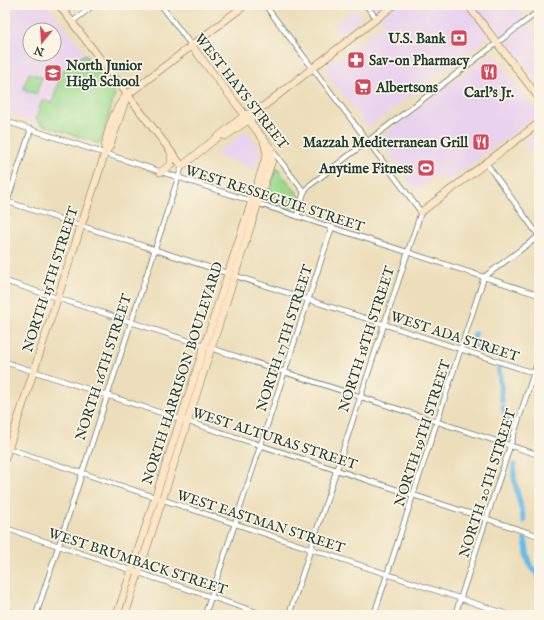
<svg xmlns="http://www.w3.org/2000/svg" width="544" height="620" font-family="'IM FELL English',serif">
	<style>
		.built { fill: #e9d2ee; fill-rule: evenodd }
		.green { fill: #9ada8f; stroke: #5c8c62 }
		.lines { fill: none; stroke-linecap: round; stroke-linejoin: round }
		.canal { stroke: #6bbbe6; stroke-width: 5.5 }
		.street-casing { stroke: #677563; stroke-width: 6 }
		.secondary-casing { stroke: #677563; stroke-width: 8 }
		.street { stroke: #fff; stroke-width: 4.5 }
		.secondary { stroke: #fde5c5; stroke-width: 7 }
		.labels { text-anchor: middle; stroke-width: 3.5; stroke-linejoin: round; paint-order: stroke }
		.poi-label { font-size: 14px; font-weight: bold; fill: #1f3d34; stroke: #fcf5e5; text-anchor: end }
		.street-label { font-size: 14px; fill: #1f3d34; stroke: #fcf5e5 }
	</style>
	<rect width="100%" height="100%" fill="#fcf5e5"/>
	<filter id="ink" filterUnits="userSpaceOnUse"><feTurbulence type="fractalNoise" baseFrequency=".025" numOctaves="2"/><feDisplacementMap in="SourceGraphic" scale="8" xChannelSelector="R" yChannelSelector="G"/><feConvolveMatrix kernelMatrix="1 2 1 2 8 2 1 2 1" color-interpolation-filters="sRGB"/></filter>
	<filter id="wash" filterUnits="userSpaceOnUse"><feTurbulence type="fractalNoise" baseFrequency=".012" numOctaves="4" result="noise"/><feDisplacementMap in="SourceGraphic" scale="16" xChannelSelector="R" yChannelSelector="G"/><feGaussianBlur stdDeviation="0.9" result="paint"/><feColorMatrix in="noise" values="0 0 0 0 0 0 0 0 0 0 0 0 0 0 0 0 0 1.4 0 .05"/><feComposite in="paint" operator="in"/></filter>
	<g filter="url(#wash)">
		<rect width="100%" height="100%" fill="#ecdeba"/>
		<g class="built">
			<path d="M5 5H48L116 92 100 144 5 113ZM30 30H54V54H30Z"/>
			<polygon points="370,5 516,5 539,36 539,85 498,30 368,128 323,69 384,24"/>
			<polygon points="355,8 363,18 339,35 332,26"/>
			<polygon points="493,52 539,115 447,182 439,173 416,191 378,139"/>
			<polygon points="246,131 261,150 256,169 214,155"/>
			<polygon points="539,131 539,164 523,143"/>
		</g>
		<g class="green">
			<polygon points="85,54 115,94 100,144 41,124 36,119 42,100 52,103 62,71"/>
			<polygon points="29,73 42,77 36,94 23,89"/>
			<polygon points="277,168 301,198 298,207 293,210 267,202 265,200"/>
		</g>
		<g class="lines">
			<g class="canal">
				<polyline points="475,334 473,343 474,345 489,350"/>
				<polyline points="499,369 502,401"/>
				<polyline points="503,407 509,423"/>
				<polyline points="514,465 514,478 524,521"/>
				<polyline points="525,540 529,563 539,577"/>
			</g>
		</g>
	</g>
	<g filter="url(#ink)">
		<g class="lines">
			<g class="street-casing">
				<g id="street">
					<polyline points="161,5 191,45"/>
					<polyline points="265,5 421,212 289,615"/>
					<polyline points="366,5 376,18"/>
					<polyline points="72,22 94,5"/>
					<polyline points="5,121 539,295"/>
					<polyline points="272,150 304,192"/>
					<polyline points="486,163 539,236"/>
					<polyline points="5,201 534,373"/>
					<polyline points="5,208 31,129"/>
					<polyline points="297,216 304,192 310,185 539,11"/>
					<polyline points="5,281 539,455"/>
					<polyline points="5,362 539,536"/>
					<polyline points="7,448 510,615"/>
					<polyline points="5,528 265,615"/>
					<polyline points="5,610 20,615"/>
					<polyline points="36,615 182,166"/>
					<polyline points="205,615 332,227"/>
					<polyline points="374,615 484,277 539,236"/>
					<polyline points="455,615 539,357"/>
					<polyline points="535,615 539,604"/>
				</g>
			</g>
			<g class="secondary-casing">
				<g id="secondary">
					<polyline points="59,5 182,166 245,115 260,109"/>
					<polyline points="468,5 539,98"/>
					<polyline points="225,136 254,116 260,109 394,5"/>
					<polyline points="105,153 110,146 126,98"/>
					<polyline points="160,172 171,165 171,153"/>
					<polyline points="421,212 539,123"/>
					<path d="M5 459 105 153C105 134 114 109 127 95L245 5"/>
					<polyline points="117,615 267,154 264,142"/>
					<polyline points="125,615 272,160 271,149 191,45"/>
				</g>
			</g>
			<use href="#street" class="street"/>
			<use href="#secondary" class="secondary"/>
		</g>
	</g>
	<defs>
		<g id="bank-square" transform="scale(0.9)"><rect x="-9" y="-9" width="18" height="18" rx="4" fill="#d1495b" stroke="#fcf5e5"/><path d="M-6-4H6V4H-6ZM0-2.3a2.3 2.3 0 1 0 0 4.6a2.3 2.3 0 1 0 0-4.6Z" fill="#fff"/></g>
		<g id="pharmacy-square" transform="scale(0.9)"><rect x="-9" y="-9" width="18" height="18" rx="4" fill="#d1495b" stroke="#fcf5e5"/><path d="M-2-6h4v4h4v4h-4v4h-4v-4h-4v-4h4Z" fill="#fff"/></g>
		<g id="restaurant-square" transform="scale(0.9)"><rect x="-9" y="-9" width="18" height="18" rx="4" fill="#d1495b" stroke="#fcf5e5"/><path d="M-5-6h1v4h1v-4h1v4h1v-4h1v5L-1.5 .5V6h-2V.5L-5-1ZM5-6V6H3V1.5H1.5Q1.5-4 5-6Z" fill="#fff"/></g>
		<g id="school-square" transform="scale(0.9)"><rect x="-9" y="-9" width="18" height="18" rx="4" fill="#d1495b" stroke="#fcf5e5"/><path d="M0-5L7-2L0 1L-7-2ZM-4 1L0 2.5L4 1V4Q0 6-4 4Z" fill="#fff"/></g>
		<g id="supermarket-square" transform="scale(0.9)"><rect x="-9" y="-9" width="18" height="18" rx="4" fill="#d1495b" stroke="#fcf5e5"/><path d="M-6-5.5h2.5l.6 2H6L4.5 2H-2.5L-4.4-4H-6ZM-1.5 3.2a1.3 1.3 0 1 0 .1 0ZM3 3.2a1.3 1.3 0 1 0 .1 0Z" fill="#fff"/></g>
		<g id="stadium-square" transform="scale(0.9)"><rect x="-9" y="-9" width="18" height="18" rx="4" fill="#d1495b" stroke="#fcf5e5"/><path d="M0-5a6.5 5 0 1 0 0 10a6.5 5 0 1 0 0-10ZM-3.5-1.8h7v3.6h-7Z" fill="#fff"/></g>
	</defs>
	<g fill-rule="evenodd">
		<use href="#bank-square" x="459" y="38"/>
		<use href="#pharmacy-square" x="356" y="60"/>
		<use href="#restaurant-square" x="489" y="72"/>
		<use href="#school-square" x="53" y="73"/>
		<use href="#supermarket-square" x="363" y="87"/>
		<use href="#restaurant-square" x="481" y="142"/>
		<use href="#stadium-square" x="426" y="168"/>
	</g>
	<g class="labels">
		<g class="poi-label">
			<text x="446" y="43">U.S. Bank</text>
			<text x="369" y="65" text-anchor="start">Sav-on Pharmacy</text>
			<text x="66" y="70" text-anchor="start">North Junior<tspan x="66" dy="16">High School</tspan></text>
			<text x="376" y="92" text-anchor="start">Albertsons</text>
			<text x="489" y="97" text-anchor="middle">Carl's Jr.</text>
			<text x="468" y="147">Mazzah Mediterranean Grill</text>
			<text x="413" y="173">Anytime Fitness</text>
		</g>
		<g class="street-label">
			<text transform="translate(242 91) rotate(52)" y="5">WEST HAYS STREET</text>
			<text transform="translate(275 198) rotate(18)" y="5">WEST RESSEGUIE STREET</text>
			<text transform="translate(50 279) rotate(-72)" y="5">NORTH 15TH STREET</text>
			<text transform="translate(455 336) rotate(18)" y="5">WEST ADA STREET</text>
			<text transform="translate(284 338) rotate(-72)" y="5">NORTH 17TH STREET</text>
			<text transform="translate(366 339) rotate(-72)" y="5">NORTH 18TH STREET</text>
			<text transform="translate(103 367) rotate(-72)" y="5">NORTH 16TH STREET</text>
			<text transform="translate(182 373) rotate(-72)" y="5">NORTH HARRISON BOULEVARD</text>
			<text transform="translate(422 433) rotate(-72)" y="5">NORTH 19TH STREET</text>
			<text transform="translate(275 438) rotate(18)" y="5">WEST ALTURAS STREET</text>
			<text transform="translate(487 483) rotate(-72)" y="5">NORTH 20TH STREET</text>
			<text transform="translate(261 521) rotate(18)" y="5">WEST EASTMAN STREET</text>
			<text transform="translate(138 561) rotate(18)" y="5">WEST BRUMBACK STREET</text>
		</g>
	</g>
	<rect width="544" height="620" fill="none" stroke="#fcf5e5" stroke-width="20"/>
	<g transform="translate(42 42) rotate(198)"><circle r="19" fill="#fcf5e5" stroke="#a4ab9e"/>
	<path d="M0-3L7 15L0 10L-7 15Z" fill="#d1495b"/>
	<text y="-6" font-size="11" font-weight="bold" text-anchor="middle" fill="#1f3d34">N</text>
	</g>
</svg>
